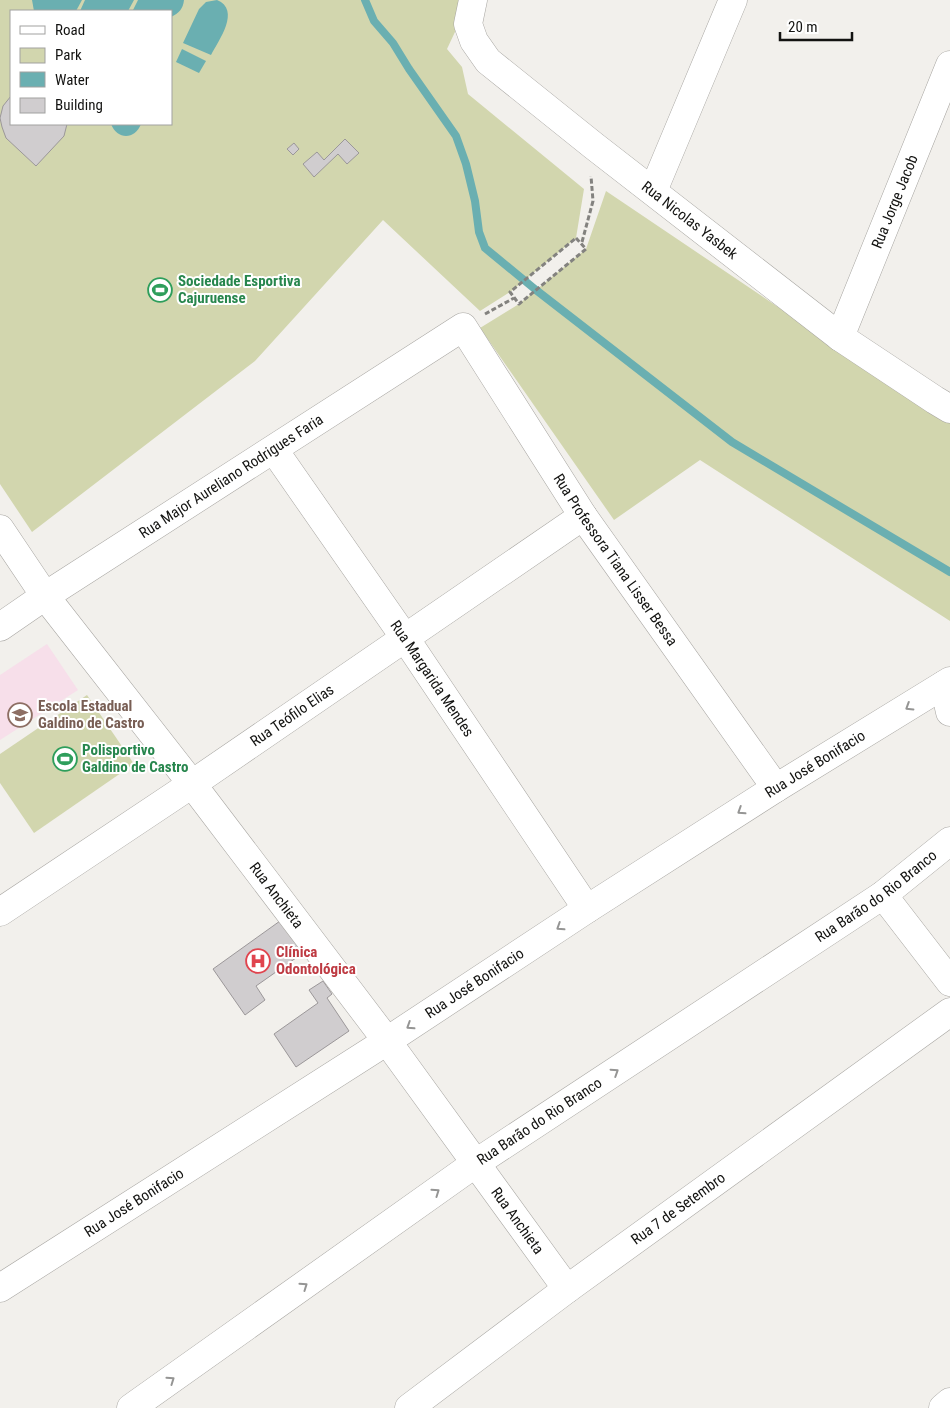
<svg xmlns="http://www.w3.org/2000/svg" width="950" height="1408" font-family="'Roboto Condensed',sans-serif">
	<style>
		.education { fill: #f7dfea }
		.green { fill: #d2d6ae; fill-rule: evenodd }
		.water { fill: #6aafb1 }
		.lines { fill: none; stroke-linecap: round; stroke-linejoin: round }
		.stream { stroke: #6aafb1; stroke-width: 8 }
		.building { fill: #d0cdcf; stroke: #9b9799 }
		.minor-casing { stroke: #a8a6a2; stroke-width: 29 }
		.tertiary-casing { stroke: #a8a6a2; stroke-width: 29 }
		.path { stroke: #83827f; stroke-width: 3; stroke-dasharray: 5 2.5; stroke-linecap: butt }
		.minor { stroke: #fff; stroke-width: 28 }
		.tertiary { stroke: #fff; stroke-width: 28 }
		.oneway { stroke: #959594 }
		.labels { text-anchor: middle; stroke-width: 4; stroke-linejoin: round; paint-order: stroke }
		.street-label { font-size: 15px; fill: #131311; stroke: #fff }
		.leisure-label { font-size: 15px; font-weight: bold; fill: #27864d; stroke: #fff; text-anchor: start }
		.education-label { font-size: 15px; font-weight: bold; fill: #785e54; stroke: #fff; text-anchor: start }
		.health-label { font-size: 15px; font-weight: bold; fill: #be3a42; stroke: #fff; text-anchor: start }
	</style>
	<rect width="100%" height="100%" fill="#f2f0ec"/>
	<polygon class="education" points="47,644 78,690 0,740 0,675"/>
	<g class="green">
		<path d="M0 0H470L447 49 462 67 468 94 584 189 576 238 510 292 480 311 383 220 255 361 32 532 0 484ZM11 11H171V124H11Z"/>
		<polygon points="606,191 950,423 950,621 700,460 614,520 480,328 519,304 586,249"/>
		<polygon points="87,695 134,764 34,833 0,783 0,754"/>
	</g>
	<g class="water">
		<polygon points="32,0 82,0 76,11 34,11"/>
		<polygon points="85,0 134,0 128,11 80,11"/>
		<path d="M138 0H184C183 9 179 13 171 17V11H138L133 10Z"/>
		<path d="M217 0C241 10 219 40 211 55L183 43 199 9 206 2Z"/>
		<polygon points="182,49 206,61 199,73 176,62"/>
		<path d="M111 124H141C135 140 117 140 111 124Z"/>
	</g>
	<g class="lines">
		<polyline class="stream" points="365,0 374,21 393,43 409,69 456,136 466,164 475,201 479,232 485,248 536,290 732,442 950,572"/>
	</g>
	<g class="building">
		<polygon points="11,96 11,124 67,124 64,136 36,166 6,138 2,127 0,118 3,106"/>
		<polygon points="345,139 359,153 347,164 338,154 314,177 303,164 317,152 324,160"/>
		<polygon points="294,143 299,149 293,155 287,149"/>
		<polygon points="280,921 303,953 256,986 265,1000 245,1015 213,969"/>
		<polygon points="323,981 332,994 327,998 349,1031 296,1067 274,1034 318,1003 309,990"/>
	</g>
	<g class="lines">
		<g class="minor-casing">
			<g id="minor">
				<path id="s1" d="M473 0 468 24 474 41 488 61 594 146 840 337 935 400 950 409"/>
				<polyline points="653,191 733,0"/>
				<path id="s2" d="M840 337 950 65"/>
				<path id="s3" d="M274 450 405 638 587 909"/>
				<path id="s4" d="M0 529 45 596 192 784 387 1041 567 1289"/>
				<path id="s5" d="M0 627 45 596 463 327 583 516 776 788"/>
				<polyline points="944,685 950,712"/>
				<polyline points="883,895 950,982"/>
				<path id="s6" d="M0 912 192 784 583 516"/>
				<path id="s7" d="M0 1288 387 1041 587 909 776 788 950 681"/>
				<path id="s8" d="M131 1408 476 1163 883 895 950 841"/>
			</g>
		</g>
		<g class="tertiary-casing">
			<g id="tertiary">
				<path id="s9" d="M409 1408 567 1289 950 1012"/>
				<polyline points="943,1408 950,1402"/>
			</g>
		</g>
		<g class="path">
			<polygon points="576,238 586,249 519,304 510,292"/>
			<polyline points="582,242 593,201 591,176"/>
			<polyline points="485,314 514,298"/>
		</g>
		<use href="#minor" class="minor"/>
		<use href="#tertiary" class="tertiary"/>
	</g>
	<defs><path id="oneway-chevron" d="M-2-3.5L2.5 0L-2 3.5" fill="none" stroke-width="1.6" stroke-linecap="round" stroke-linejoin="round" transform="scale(1.25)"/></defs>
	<g class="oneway">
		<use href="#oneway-chevron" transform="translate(909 707) rotate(148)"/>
		<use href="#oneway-chevron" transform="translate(741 811) rotate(147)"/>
		<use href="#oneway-chevron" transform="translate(560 927) rotate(147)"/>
		<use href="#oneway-chevron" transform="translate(410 1026) rotate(147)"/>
		<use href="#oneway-chevron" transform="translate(615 1072) rotate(-33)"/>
		<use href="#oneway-chevron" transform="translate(436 1192) rotate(-35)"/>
		<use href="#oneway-chevron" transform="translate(304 1286) rotate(-35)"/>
		<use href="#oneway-chevron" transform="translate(171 1380) rotate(-35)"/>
	</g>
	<defs>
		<g id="stadium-ring" transform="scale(1.25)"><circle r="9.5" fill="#fff" stroke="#2e9e5b" stroke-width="1.5"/><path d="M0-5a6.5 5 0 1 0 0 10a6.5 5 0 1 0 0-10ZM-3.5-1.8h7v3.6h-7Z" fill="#2e9e5b"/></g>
		<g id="school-ring" transform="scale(1.25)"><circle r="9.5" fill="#fff" stroke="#8d6e63" stroke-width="1.5"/><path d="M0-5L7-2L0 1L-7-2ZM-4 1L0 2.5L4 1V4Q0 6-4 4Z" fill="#8d6e63"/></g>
		<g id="hospital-ring" transform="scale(1.25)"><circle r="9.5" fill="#fff" stroke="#e0444e" stroke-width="1.5"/><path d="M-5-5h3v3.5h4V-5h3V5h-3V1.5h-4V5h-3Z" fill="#e0444e"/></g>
	</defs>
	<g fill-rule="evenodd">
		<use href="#stadium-ring" x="160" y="290"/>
		<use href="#school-ring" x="20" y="715"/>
		<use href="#stadium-ring" x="65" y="759"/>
		<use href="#hospital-ring" x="258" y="961"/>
	</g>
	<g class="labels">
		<g class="street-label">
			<text dy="5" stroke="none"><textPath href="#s2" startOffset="146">Rua Jorge Jacob</textPath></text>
			<text dy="5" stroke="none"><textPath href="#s1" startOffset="324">Rua Nicolas Yasbek</textPath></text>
			<text dy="5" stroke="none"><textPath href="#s5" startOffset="276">Rua Major Aureliano Rodrigues Faria</textPath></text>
			<text dy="5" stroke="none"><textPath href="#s5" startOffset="830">Rua Professora Tiana Lisser Bessa</textPath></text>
			<text dy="5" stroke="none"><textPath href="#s3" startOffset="278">Rua Margarida Mendes</textPath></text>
			<text dy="5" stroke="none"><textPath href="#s6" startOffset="352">Rua Teófilo Elias</textPath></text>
			<text dy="5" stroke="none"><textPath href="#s7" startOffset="969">Rua José Bonifacio</textPath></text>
			<text dy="5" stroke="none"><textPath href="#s4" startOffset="459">Rua Anchieta</textPath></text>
			<text dy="5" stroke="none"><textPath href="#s8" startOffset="904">Rua Barão do Rio Branco</textPath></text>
			<text dy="5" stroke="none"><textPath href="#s7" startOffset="564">Rua José Bonifacio</textPath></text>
			<text dy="5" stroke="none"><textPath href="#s8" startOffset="499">Rua Barão do Rio Branco</textPath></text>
			<text dy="5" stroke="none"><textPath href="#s7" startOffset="159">Rua José Bonifacio</textPath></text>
			<text dy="5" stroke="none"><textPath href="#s9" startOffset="335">Rua 7 de Setembro</textPath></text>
			<text dy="5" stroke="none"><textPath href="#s4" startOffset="864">Rua Anchieta</textPath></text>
		</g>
		<g class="leisure-label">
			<text x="178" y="286">Sociedade Esportiva<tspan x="178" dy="17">Cajuruense</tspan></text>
			<text x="82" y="755">Polisportivo<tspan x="82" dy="17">Galdino de Castro</tspan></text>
		</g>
		<g class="education-label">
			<text x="38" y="711">Escola Estadual<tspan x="38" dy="17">Galdino de Castro</tspan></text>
		</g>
		<g class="health-label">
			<text x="276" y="957">Clínica<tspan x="276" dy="17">Odontológica</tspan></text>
		</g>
	</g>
	<rect x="10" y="10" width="162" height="115" fill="#ffffff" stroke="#a1a1a0"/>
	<rect x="20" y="26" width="25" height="8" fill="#ffffff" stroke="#a1a1a0"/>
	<text x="55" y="35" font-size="15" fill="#131311">Road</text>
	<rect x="20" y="48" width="25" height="15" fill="#d2d6ae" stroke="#a1a1a0"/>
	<text x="55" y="60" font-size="15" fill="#131311">Park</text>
	<rect x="20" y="72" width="25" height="15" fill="#6aafb1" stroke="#a1a1a0"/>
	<text x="55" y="85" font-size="15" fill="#131311">Water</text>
	<rect x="20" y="98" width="25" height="15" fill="#d0cdcf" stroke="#a1a1a0"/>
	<text x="55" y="110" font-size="15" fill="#131311">Building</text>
	<path d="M780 32v8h72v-8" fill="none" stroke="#131311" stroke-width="2.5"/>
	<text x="788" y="32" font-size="15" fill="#131311" stroke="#ffffff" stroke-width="4" paint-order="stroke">20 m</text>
</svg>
